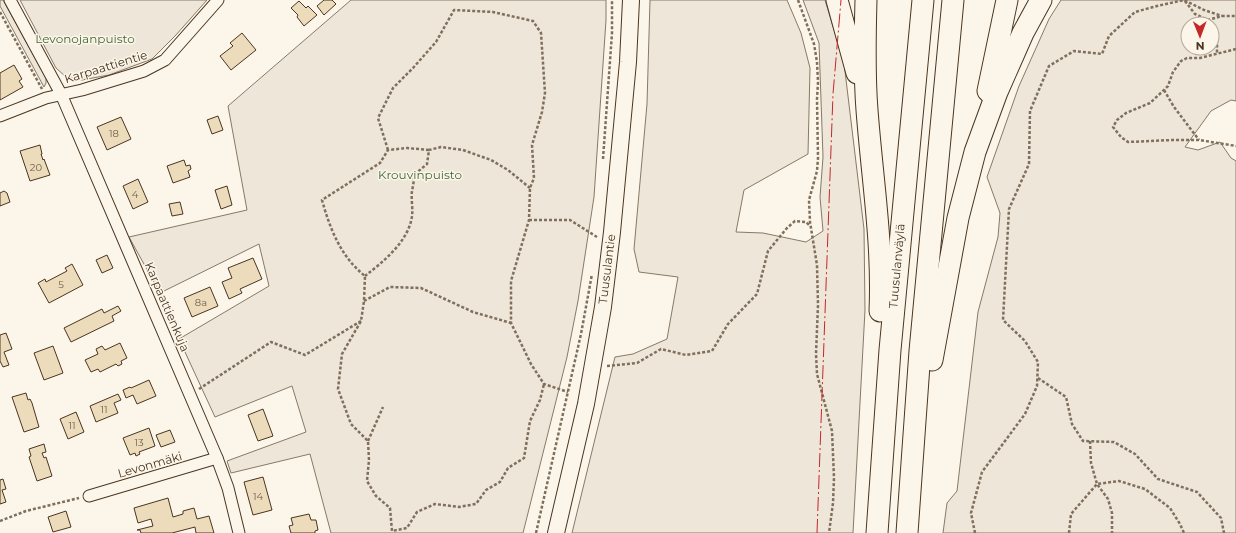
<svg xmlns="http://www.w3.org/2000/svg" width="1236" height="533" font-family="Montserrat,sans-serif">
	<style>
		.green { fill: #ede6d9; stroke: #887966; fill-rule: evenodd }
		.building { fill: #ecdcbc; stroke: #4a3520 }
		.lines { fill: none; stroke-linecap: round; stroke-linejoin: round }
		.minor-casing { stroke: #4a3520; stroke-width: 13 }
		.secondary-casing { stroke: #4a3520; stroke-width: 18 }
		.motorway-casing { stroke: #4a3520; stroke-width: 23 }
		.path { stroke: #7f6f5c; stroke-width: 2.5; stroke-dasharray: 3 2; stroke-linecap: butt }
		.minor { stroke: #fbf6e9; stroke-width: 11 }
		.secondary { stroke: #fbf6e9; stroke-width: 16 }
		.motorway { stroke: #fbf6e9; stroke-width: 21 }
		.power { stroke: #c62828; stroke-width: 1; stroke-dasharray: 14 3 2 3; stroke-linecap: butt }
		.labels { text-anchor: middle; stroke-width: 3; stroke-linejoin: round; paint-order: stroke }
		.number-label { font-size: 10px; fill: #725f47 }
		.park-label { font-size: 12px; fill: #436837; stroke: #fbf6e9 }
		.street-label { font-size: 12px; fill: #4a3520; stroke: #fbf6e9 }
	</style>
	<rect width="100%" height="100%" fill="#fbf6e9"/>
	<g class="green">
		<polygon points="0,0 3,0 46,78 46,83 44,87 0,6"/>
		<polygon points="20,0 207,0 175,36 152,59 109,75 82,80 66,77 56,68"/>
		<polygon points="351,0 606,0 606,20 594,197 578,301 567,357 523,533 331,533 310,454 231,473 227,461 306,432 292,386 215,417 179,339 269,286 259,244 160,293 129,237 247,210 228,106"/>
		<polygon points="650,0 787,0 801,33 810,68 808,154 744,190 736,232 763,233 806,242 823,231 820,197 823,157 819,43 803,0 825,0 844,63 864,229 865,310 853,533 572,533 615,357 633,354 667,339 678,277 639,272 634,249 647,104"/>
		<path d="M1061 0H1236V101L1231 100 1211 111 1185 147 1198 150 1220 142 1231 158 1236 161V533H943L947 503 957 491 978 312 998 237 1000 213 987 177 1019 86 1049 19ZM1188 24H1212V48H1188Z"/>
	</g>
	<g class="building">
		<polygon points="324,0 332,0 336,4 324,15 317,6"/>
		<polygon points="299,1 306,8 308,6 317,15 304,26 297,17 298,15 291,8"/>
		<polygon points="242,33 256,50 231,70 220,56 233,46 230,43"/>
		<polygon points="14,65 22,79 19,81 23,87 0,100 0,73"/>
		<polygon points="218,116 223,130 212,134 207,120"/>
		<polygon points="121,117 131,139 107,150 97,127"/>
		<polygon points="40,145 42,154 41,154 43,160 44,159 50,175 30,181 20,151"/>
		<polygon points="184,160 186,166 190,165 191,169 188,171 190,177 173,183 167,166"/>
		<polygon points="138,179 148,202 133,209 123,186"/>
		<polygon points="227,186 232,205 221,209 215,190"/>
		<polygon points="4,191 7,193 10,202 0,206 0,193"/>
		<polygon points="180,202 183,214 172,216 169,204"/>
		<polygon points="107,255 113,268 102,273 96,260"/>
		<polygon points="253,258 262,279 240,289 242,293 229,299 222,282 232,278 228,268"/>
		<polygon points="72,264 83,285 49,303 38,283 45,279 46,282 67,271 65,268"/>
		<polygon points="210,287 218,306 192,317 184,298"/>
		<polygon points="118,306 121,311 112,316 114,321 71,342 64,328 102,309 104,313"/>
		<polygon points="6,333 12,349 4,352 9,365 3,367 0,361 0,335"/>
		<polygon points="120,343 127,358 121,361 122,364 118,366 116,364 100,372 98,369 91,372 85,360 98,354 96,349 102,346 105,350"/>
		<polygon points="53,346 63,373 44,380 34,353"/>
		<polygon points="149,380 156,396 137,404 133,395 126,398 123,390 130,387 131,388"/>
		<polygon points="26,393 28,400 30,399 32,403 39,427 24,432 12,397"/>
		<polygon points="118,394 121,400 114,403 118,413 96,422 90,406"/>
		<polygon points="263,409 273,436 258,441 248,415"/>
		<polygon points="76,412 84,432 68,439 60,419"/>
		<polygon points="149,428 155,446 139,452 140,454 136,456 135,453 130,455 123,438"/>
		<polygon points="170,430 175,442 161,447 156,435"/>
		<polygon points="44,444 46,452 42,453 44,458 46,457 52,476 37,481 29,457 31,456 29,449"/>
		<polygon points="263,477 272,510 253,515 244,482"/>
		<polygon points="3,479 6,489 2,490 6,502 0,504 0,480"/>
		<polygon points="168,498 173,517 183,514 183,511 194,508 197,519 209,516 214,533 196,533 195,527 172,533 141,533 140,530 137,530 153,526 151,519 138,523 134,508"/>
		<polygon points="66,511 71,527 53,532 48,517"/>
		<polygon points="309,514 311,520 316,520 318,530 315,531 315,533 291,533 289,526 293,525 291,518"/>
	</g>
	<g class="lines">
		<g class="minor-casing">
			<g id="minor">
				<polyline points="10,0 61,94 217,458 228,488 239,533"/>
				<polyline points="0,116 46,98 82,90 144,71 165,60 218,0"/>
				<polyline points="89,496 217,458"/>
			</g>
		</g>
		<g class="secondary-casing">
			<polyline id="secondary" points="556,533 586,404 603,307 612,232 628,62 631,0"/>
		</g>
		<g class="motorway-casing">
			<g id="motorway">
				<polyline points="837,0 857,73"/>
				<path d="M866 0C865 36 864 73 867 110 872 177 883 243 880 311"/>
				<polyline points="988,91 1007,0"/>
				<polyline points="932,360 958,218 975,152 997,92 1023,33 1041,0"/>
				<polyline points="877,533 890,350 923,0"/>
				<polyline points="907,533 920,351 953,0"/>
			</g>
		</g>
		<g class="path">
			<polyline points="798,0 814,44 817,62 818,82 817,99 818,158 817,171 809,200 810,222 817,265 818,305 816,354 817,374 832,431 834,478 833,503 829,533"/>
			<polyline points="1185,1 1195,14 1208,20 1222,16 1236,16"/>
			<polyline points="0,12 42,89"/>
			<polyline points="1212,26 1217,34 1217,54"/>
			<polyline points="1236,49 1200,58 1187,58 1181,61 1173,72 1168,86 1164,90 1150,103 1126,113 1117,120 1113,127 1121,137 1128,142 1172,140 1199,140 1236,146"/>
			<polyline points="1164,90 1174,107 1199,140"/>
			<polyline points="388,150 378,118 393,88 413,68 436,42 454,10 493,12 533,21 541,33 545,93 542,112 532,145 534,178 530,188 529,220 511,281 511,323 531,364 544,384 568,392"/>
			<path d="M429 150 407 148 388 150 380 163 322 200C330 229 341 257 365 276L364 301 361 321 342 354 338 389 351 424 368 441 369 460 367 481 376 496 390 508 392 531 407 528 417 512 435 504 459 507 476 504 486 490 500 482 508 468 524 458 530 421 540 400 544 384"/>
			<polyline points="603,159 612,33 612,0"/>
			<polyline points="529,220 570,220 597,237"/>
			<path d="M365 276C383 262 409 241 412 216 413 208 411 199 412 191 413 186 414 181 414 175L427 164 429 150 441 147 463 150 491 160 508 170 530 188"/>
			<polyline points="364,301 390,287 421,288 473,312 511,323"/>
			<polyline points="607,366 637,363 661,349 686,355 712,351 728,324 757,294 768,251 787,228 795,221 806,222 810,226"/>
			<polyline points="1038,378 1066,397 1072,424 1083,441 1114,442 1135,454 1158,479 1197,492 1221,518 1224,533"/>
			<polyline points="199,389 271,342 305,355 361,321"/>
			<polyline points="368,441 383,407"/>
			<polyline points="1090,441 1091,463 1097,484 1108,499 1112,513 1112,533"/>
			<polyline points="0,521 26,511 79,498"/>
			<polyline points="536,533 581,334 592,274"/>
			<polyline points="975,533 971,513 982,472 1025,414 1037,386 1038,362 1025,341 1003,320 1009,209 1029,164 1030,111 1049,66 1074,51 1102,54 1109,36 1135,12 1157,6 1184,0 1204,10 1222,16"/>
			<polyline points="1069,533 1071,514 1097,484 1119,481 1145,489 1170,508 1180,524 1184,533"/>
		</g>
		<use href="#minor" class="minor"/>
		<use href="#secondary" class="secondary"/>
		<use href="#motorway" class="motorway"/>
		<polyline class="power" points="817,533 833,94 841,0"/>
	</g>
	<g class="labels">
		<g class="number-label">
			<text x="114" y="137">18</text>
			<text x="36" y="171">20</text>
			<text x="135" y="198">4</text>
			<text x="61" y="288">5</text>
			<text x="201" y="306">8a</text>
			<text x="104" y="413">11</text>
			<text x="72" y="429">11</text>
			<text x="139" y="446">13</text>
			<text x="258" y="500">14</text>
		</g>
		<g class="park-label">
			<text x="85" y="43">Levonojanpuisto</text>
			<text x="420" y="179">Krouvinpuisto</text>
		</g>
		<g class="street-label">
			<text transform="translate(106 67) rotate(-17)" y="4">Karpaattientie</text>
			<text transform="translate(897 266) rotate(-85)" y="4">Tuusulanväylä</text>
			<text transform="translate(607 269) rotate(-83)" y="4">Tuusulantie</text>
			<text transform="translate(167 307) rotate(67)" y="4">Karpaattienkuja</text>
			<text transform="translate(150 465) rotate(-16)" y="4">Levonmäki</text>
		</g>
	</g>
	<g transform="translate(1200 36) rotate(179)"><circle r="19" fill="#fbf6e9" stroke="#b4a999"/>
	<path d="M0-3L7 15L0 10L-7 15Z" fill="#c62828"/>
	<text y="-6" font-size="11" font-weight="bold" text-anchor="middle" fill="#4a3520">N</text>
	</g>
</svg>
